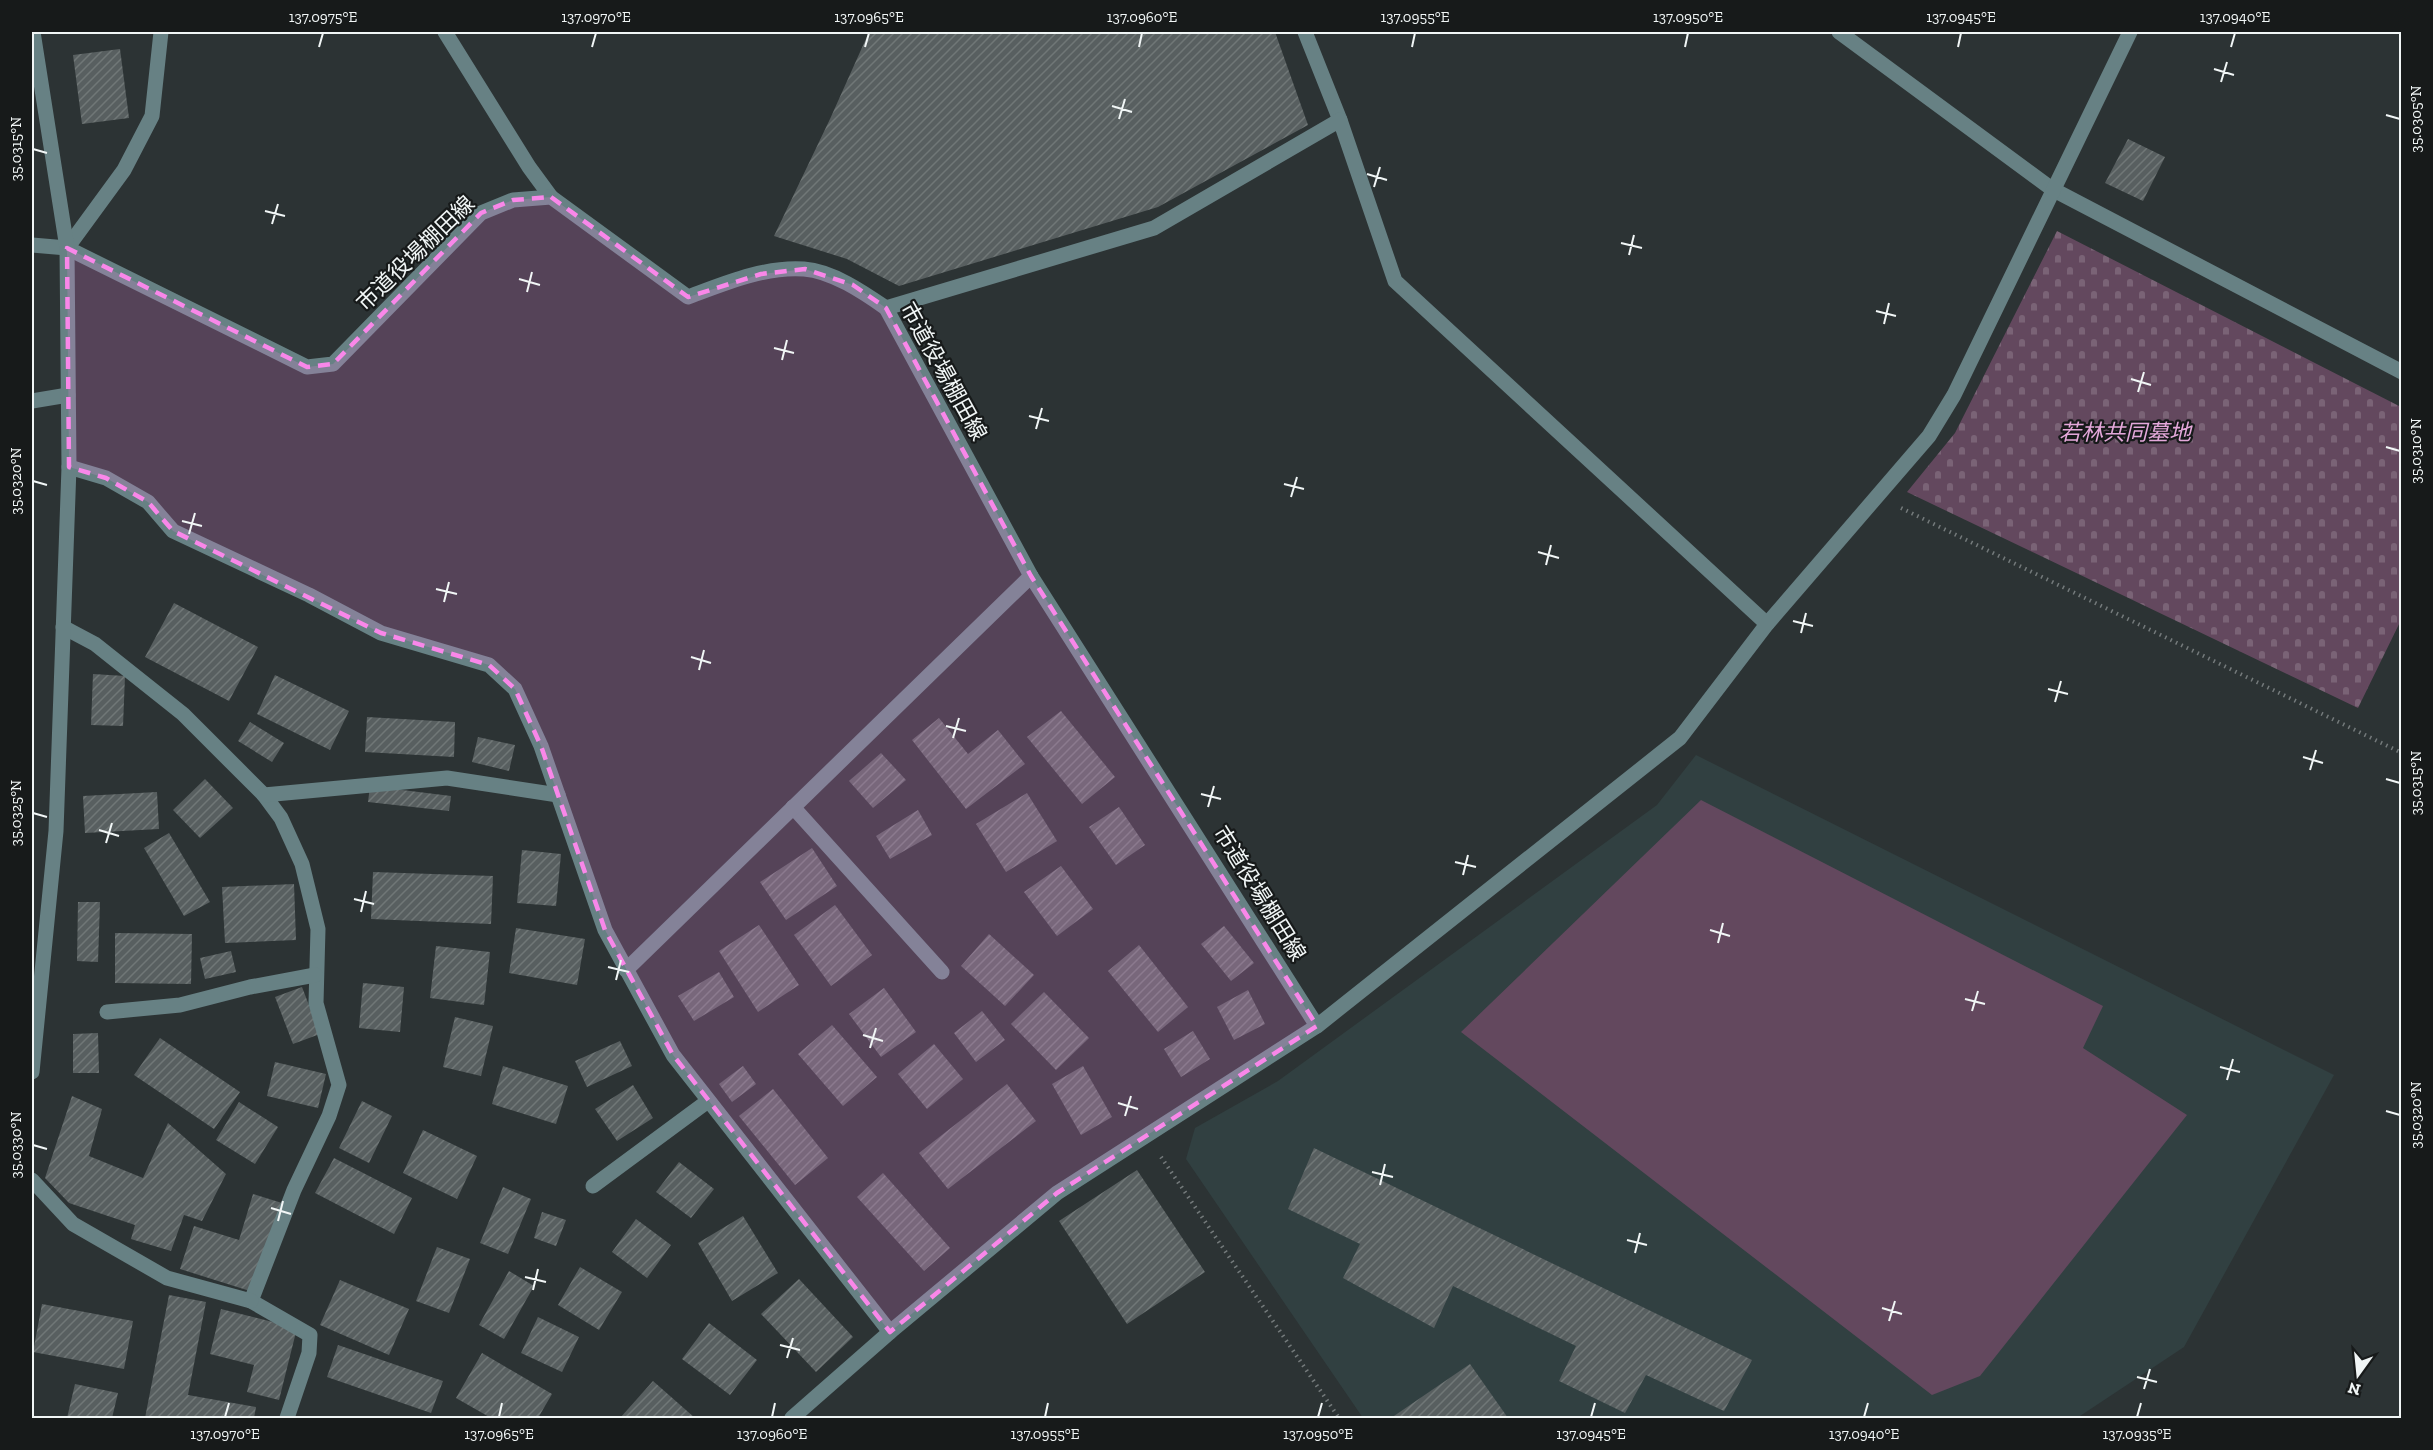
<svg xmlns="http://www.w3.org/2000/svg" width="2433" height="1450" font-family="'Zilla Slab','Noto Sans JP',serif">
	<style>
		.built { fill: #314041 }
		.cemetery { fill: url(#cemetery-stones) }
		.garden { fill: #63485e }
		.building { fill: url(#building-hatch) }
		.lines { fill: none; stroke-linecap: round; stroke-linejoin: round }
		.path { stroke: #747a7b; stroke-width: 4; stroke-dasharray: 1.5 4.5; stroke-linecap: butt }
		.minor { stroke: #678184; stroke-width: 15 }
		.marked { fill: #f987e9; fill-opacity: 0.2; stroke: #f987e9; stroke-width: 4.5; stroke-dasharray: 12 8; stroke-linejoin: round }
		.ticks { fill: none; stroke: #f1f6f6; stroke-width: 2 }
		.labels { text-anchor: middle; stroke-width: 4.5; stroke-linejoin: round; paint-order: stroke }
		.street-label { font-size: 22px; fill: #f1f6f6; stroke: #171a1a }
		.park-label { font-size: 22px; font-style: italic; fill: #e4a8da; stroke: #171a1a }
		.neatline { fill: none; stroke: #f1f6f6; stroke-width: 2 }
		.ticks-label { font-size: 15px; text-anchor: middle; fill: #f1f6f6 }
	</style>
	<defs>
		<pattern id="cemetery-stones" width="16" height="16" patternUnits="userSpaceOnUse" patternTransform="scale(1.5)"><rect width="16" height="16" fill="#63485e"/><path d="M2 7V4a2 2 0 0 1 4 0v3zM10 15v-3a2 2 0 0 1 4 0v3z" fill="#7a6376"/></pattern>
		<pattern id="building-hatch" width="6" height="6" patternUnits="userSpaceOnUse" patternTransform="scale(1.5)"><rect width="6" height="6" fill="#585f60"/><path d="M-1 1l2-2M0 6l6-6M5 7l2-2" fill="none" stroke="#707777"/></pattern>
	</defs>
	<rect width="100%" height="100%" fill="#2c3334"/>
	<polygon class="built" points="1696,755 2334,1075 2184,1347 2077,1418 1363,1418 1186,1159 1195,1128 1278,1081 1657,805"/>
	<polygon class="cemetery" points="2057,231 2401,407 2401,620 2358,708 1907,492 1955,433"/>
	<polygon class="garden" points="1701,800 2103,1006 2083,1048 2187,1115 1980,1376 1932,1395 1461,1032"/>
	<g class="building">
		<polygon points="869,32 1275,32 1308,125 1158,207 899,286 847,259 774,236 830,119"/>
		<polygon points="120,49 129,118 82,124 73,55"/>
		<polygon points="2128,139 2165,157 2143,201 2105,183"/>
		<polygon points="174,603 258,647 229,701 145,657"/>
		<polygon points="93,674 125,676 123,726 91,725"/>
		<polygon points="275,675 349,711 330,750 257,714"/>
		<polygon points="1061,711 1115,777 1082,804 1027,737"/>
		<polygon points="367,717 455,722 454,757 365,752"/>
		<polygon points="939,718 968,754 998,730 1025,764 966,809 912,740"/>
		<polygon points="250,722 284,743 272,762 238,741"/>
		<polygon points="478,737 515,745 509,771 472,762"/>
		<polygon points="881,753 906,780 873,808 849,781"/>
		<polygon points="205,779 233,808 200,838 173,810"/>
		<polygon points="370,786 451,796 449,811 368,802"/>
		<polygon points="157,792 159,829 85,833 83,796"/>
		<polygon points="1027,793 1057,841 1006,872 976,824"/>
		<polygon points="1119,807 1145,845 1116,865 1089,827"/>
		<polygon points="918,810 932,835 890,859 876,836"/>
		<polygon points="169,833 210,902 184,916 144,848"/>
		<polygon points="812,848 837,886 786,920 760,882"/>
		<polygon points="522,850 561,854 556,906 517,903"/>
		<polygon points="1061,866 1093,909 1057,936 1024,892"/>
		<polygon points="373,872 493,876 491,924 371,919"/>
		<polygon points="294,884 296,940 225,943 222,887"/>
		<polygon points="78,902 100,902 98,962 77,961"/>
		<polygon points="835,905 872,955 831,986 794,935"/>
		<polygon points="759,925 799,985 758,1012 719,951"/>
		<polygon points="1224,926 1254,963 1231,981 1201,944"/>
		<polygon points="516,928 585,939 577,985 509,973"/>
		<polygon points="115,933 192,934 191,984 115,983"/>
		<polygon points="989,934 1034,975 1005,1006 961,966"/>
		<polygon points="1139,945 1188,1007 1158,1032 1108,971"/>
		<polygon points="436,946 490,952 484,1005 430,998"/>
		<polygon points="231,951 236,972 205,979 200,958"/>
		<polygon points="719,972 734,997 694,1021 678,996"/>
		<polygon points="363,983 404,987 400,1032 359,1028"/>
		<polygon points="302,987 320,1034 293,1044 275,997"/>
		<polygon points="884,988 916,1032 881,1057 849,1014"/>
		<polygon points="1248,990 1265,1024 1234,1040 1217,1007"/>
		<polygon points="1044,992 1089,1038 1056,1070 1011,1024"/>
		<polygon points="982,1011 1005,1040 976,1062 954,1033"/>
		<polygon points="455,1017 493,1026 481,1076 443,1067"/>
		<polygon points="832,1025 877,1077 843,1106 798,1054"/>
		<polygon points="1193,1031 1210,1059 1181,1077 1164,1049"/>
		<polygon points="98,1033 99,1073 73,1073 73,1034"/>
		<polygon points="160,1038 240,1092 214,1129 134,1075"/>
		<polygon points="620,1041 632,1066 587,1087 575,1061"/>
		<polygon points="934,1044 963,1079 927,1109 898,1074"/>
		<polygon points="275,1062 326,1074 318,1108 267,1096"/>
		<polygon points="503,1066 568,1086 556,1124 492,1104"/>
		<polygon points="743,1066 756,1084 732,1102 719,1084"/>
		<polygon points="1083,1066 1112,1117 1081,1135 1052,1084"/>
		<polygon points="1007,1084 1036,1121 948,1189 919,1153"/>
		<polygon points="633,1085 653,1118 617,1141 595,1109"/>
		<polygon points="773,1089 828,1158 795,1185 739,1116"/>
		<polygon points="72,1096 102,1109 89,1156 143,1178 168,1123 226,1174 202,1221 184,1215 171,1251 131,1239 135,1225 69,1203 45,1178"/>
		<polygon points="362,1101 392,1116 369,1163 339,1148"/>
		<polygon points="239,1102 278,1127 255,1164 216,1140"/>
		<polygon points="423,1130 477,1156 457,1199 403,1173"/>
		<polygon points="1314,1148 1752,1360 1724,1411 1646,1375 1625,1413 1559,1381 1576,1346 1453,1286 1434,1328 1343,1278 1360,1244 1288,1209"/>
		<polygon points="334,1158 412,1198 394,1234 315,1193"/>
		<polygon points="679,1162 714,1189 691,1218 656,1192"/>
		<polygon points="1137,1170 1205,1272 1127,1324 1059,1221"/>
		<polygon points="883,1173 950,1248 924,1271 857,1197"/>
		<polygon points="503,1187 531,1199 508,1254 480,1243"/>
		<polygon points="253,1194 282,1203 253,1292 180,1269 194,1226 239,1240"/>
		<polygon points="542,1212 566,1220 556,1246 534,1238"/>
		<polygon points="743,1216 778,1273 732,1301 698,1243"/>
		<polygon points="636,1219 671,1245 647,1278 612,1252"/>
		<polygon points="437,1247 470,1259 449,1313 416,1301"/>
		<polygon points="580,1267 622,1292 599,1330 558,1305"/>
		<polygon points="509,1271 534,1286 504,1339 479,1325"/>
		<polygon points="799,1279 853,1337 816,1372 761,1314"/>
		<polygon points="340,1280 409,1309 389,1355 320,1325"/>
		<polygon points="169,1295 206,1302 188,1395 256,1407 254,1418 145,1418"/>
		<polygon points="42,1304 133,1321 124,1369 33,1352"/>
		<polygon points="221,1309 297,1328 279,1400 247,1392 254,1365 210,1354"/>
		<polygon points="538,1317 579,1337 562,1372 521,1353"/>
		<polygon points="709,1323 757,1360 730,1395 682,1359"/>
		<polygon points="338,1345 443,1381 431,1413 327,1377"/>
		<polygon points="482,1353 552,1394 538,1418 491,1418 456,1398"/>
		<polygon points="1470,1364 1508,1418 1391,1418"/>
		<polygon points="653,1381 695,1418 620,1418"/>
		<polygon points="75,1384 118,1393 112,1418 67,1418"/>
	</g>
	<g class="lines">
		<g class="path">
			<polyline points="1901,508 2402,753"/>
			<polyline points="1161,1157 1339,1418"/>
		</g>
		<g class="minor">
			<polyline points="445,32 529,167 551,197"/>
			<polyline points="1305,32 1340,120"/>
			<polyline points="1839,32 2052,189 2402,372"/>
			<path d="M32 245 67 248 307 367 333 364 481 213 513 200 551 197 688 297C723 284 765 266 804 269 832 271 863 292 886 308L1031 576 1317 1026"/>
			<polyline points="67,248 124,170 152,116 161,32"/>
			<polyline points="886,308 1154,228 1340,120 1395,281 1767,624"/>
			<polyline points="32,401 68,395"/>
			<polyline points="69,467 106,478 148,502 173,531 309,595 381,633 489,665 515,689 541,746 605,930 673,1055 890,1332"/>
			<polyline points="63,627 95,644 183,714 264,795 281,818 302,864 318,929 316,1003 339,1085 329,1116 294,1190 251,1301 310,1335 309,1353 287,1418"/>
			<polyline points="264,795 447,778 558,795"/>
			<polyline points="793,807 942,972"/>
			<polyline points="626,970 1031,576"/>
			<polyline points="107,1012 180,1005 250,987 315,975"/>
			<polyline points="32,1072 56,831 69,467 67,248 33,32"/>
			<polyline points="32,1180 73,1224 167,1278 251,1301"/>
			<polyline points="593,1186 708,1101"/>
			<polyline points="792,1418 890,1332 1057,1193 1317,1026 1680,738 1767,624 1929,436 1954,395 2130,32"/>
		</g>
	</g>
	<path class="marked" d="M551 197 688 297 761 274 805 269 853 285 886 308 1031 576 1317 1026 1057 1193 890 1332 673 1055 605 930 541 746 515 689 489 665 381 633 173 531 148 502 106 478 69 467 67 248 307 367 333 364 481 213 513 200Z"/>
	<path class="ticks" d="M319 47 323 33M592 47 596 33M865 47 869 33M1139 47 1142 33M1412 47 1415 33M1685 47 1688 33M1958 47 1961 33M2231 47 2235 33M2214 69 2234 75M2221 82 2227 62M1112 106 1132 112M2386 115 2400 119M1119 119 1125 99M33 149 47 153M1367 174 1387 180M1374 187 1380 167M265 211 285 216M272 224 278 204M1621 243 1642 248M1629 255 1634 235M519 279 540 285M527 292 532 272M1876 311 1896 316M1884 324 1889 303M774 348 794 353M782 360 787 340M2131 379 2151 385M2138 392 2144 372M1029 416 1049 421M1036 429 1042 408M2386 447 2400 451M33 481 47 485M1284 484 1304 489M1291 497 1297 477M182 521 202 526M189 534 195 513M1538 552 1559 558M1546 565 1551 545M436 589 457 594M444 602 449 582M1793 621 1813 626M1801 633 1806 613M691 657 711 663M699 670 704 650M2048 689 2068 694M2055 702 2061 681M946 726 966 731M953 738 959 718M2303 757 2323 763M2310 770 2316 750M2386 779 2400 783M1201 794 1221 799M1208 807 1214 786M33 813 47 817M99 830 119 836M106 843 112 823M1455 862 1476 867M1463 875 1468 855M354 899 374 904M361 912 366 891M1710 930 1730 936M1718 943 1723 923M608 967 629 972M616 980 621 960M1965 999 1985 1004M1972 1011 1978 991M863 1035 883 1041M870 1048 876 1028M2220 1067 2240 1072M2227 1080 2233 1059M1118 1103 1138 1109M2386 1111 2400 1115M1125 1116 1131 1096M33 1145 47 1149M1372 1172 1393 1177M1380 1185 1385 1164M271 1208 291 1214M278 1221 283 1201M1627 1240 1647 1245M1635 1253 1640 1233M525 1277 546 1282M533 1290 538 1269M1882 1308 1902 1314M1889 1321 1895 1301M780 1345 800 1350M787 1358 793 1338M2137 1377 2157 1382M2144 1389 2150 1369M225 1417 229 1403M499 1417 502 1403M772 1417 775 1403M1045 1417 1048 1403M1318 1417 1322 1403M1591 1417 1595 1403M1864 1417 1868 1403M2137 1417 2141 1403"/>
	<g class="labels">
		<g class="street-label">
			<text transform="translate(415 253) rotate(-44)" y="8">市道役場棚田線</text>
			<text transform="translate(944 371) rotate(61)" y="8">市道役場棚田線</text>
			<text transform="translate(1260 893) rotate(58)" y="8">市道役場棚田線</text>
		</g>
		<g class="park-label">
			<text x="2125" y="440">若林共同墓地</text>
		</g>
	</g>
	<rect width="2433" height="1450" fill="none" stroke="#171a1a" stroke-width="66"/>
	<g transform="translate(2358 1375) rotate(195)" stroke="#171a1a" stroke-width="4.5" paint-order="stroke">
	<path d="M0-4.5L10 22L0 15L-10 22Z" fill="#f1f6f6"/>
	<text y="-9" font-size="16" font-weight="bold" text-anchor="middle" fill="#f1f6f6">N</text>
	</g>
	<rect x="33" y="33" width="2367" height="1384" class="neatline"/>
	<g class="ticks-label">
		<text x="323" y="22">137.0975°E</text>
		<text x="596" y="22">137.0970°E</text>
		<text x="869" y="22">137.0965°E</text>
		<text x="1142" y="22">137.0960°E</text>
		<text x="1415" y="22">137.0955°E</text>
		<text x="1688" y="22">137.0950°E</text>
		<text x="1961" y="22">137.0945°E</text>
		<text x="2235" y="22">137.0940°E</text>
		<text transform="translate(2416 119) rotate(-90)" y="5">35.0305°N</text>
		<text transform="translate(16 149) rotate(-90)" y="5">35.0315°N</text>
		<text transform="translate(2416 451) rotate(-90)" y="5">35.0310°N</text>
		<text transform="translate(16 481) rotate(-90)" y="5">35.0320°N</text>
		<text transform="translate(2416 783) rotate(-90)" y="5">35.0315°N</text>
		<text transform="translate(16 813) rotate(-90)" y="5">35.0325°N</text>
		<text transform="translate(2416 1115) rotate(-90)" y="5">35.0320°N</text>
		<text transform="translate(16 1145) rotate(-90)" y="5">35.0330°N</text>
		<text x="225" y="1439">137.0970°E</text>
		<text x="499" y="1439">137.0965°E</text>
		<text x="772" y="1439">137.0960°E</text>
		<text x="1045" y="1439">137.0955°E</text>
		<text x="1318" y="1439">137.0950°E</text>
		<text x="1591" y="1439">137.0945°E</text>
		<text x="1864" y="1439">137.0940°E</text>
		<text x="2137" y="1439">137.0935°E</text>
	</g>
</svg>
